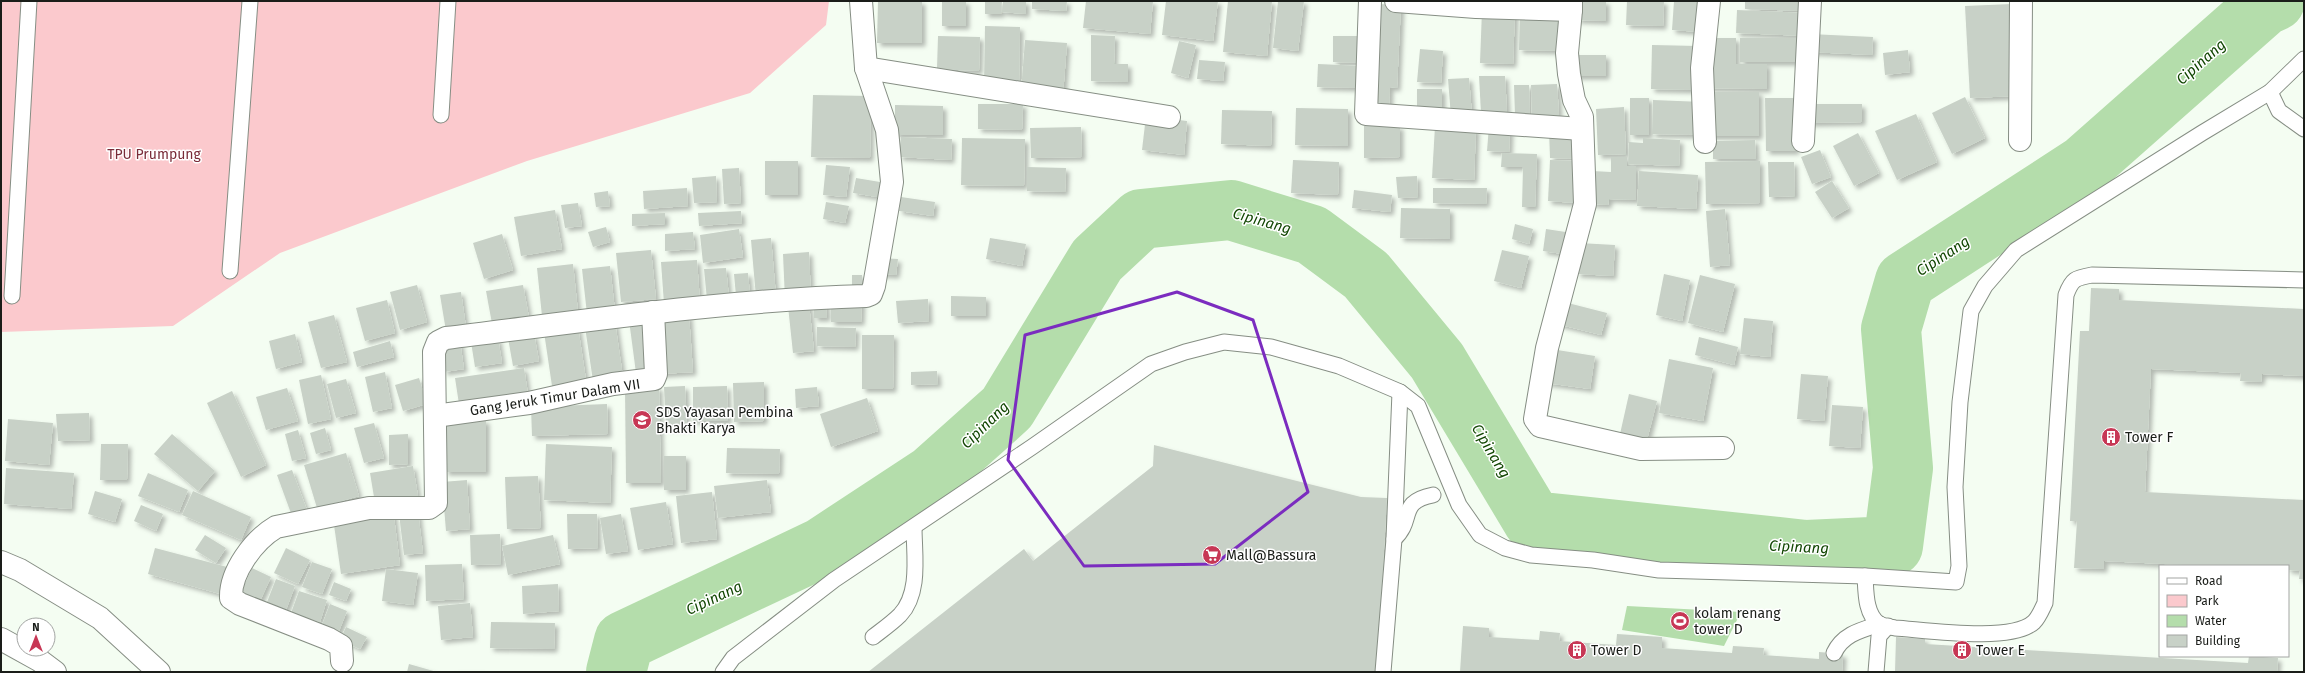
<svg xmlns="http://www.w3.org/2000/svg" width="2305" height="673" font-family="'Fira Sans',sans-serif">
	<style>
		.green { fill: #fbc9cd }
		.water { fill: #b4ddab }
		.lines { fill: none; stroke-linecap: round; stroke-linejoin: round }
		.river { stroke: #b4ddab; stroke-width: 60 }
		.building { fill: #c8d1c7; filter: url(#shadow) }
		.service-casing { stroke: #868e84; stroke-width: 17 }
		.minor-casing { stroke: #868e84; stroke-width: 24 }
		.tertiary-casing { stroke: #868e84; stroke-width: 24 }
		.motorway-casing { stroke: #868e84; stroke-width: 24 }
		.service { stroke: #fff; stroke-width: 15 }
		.minor { stroke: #fff; stroke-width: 22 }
		.tertiary { stroke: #fff; stroke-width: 22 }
		.motorway { stroke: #fff; stroke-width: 22 }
		.marked { fill: none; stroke: #7b2cbf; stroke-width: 3; stroke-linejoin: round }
		.labels { text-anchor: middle; stroke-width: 3; stroke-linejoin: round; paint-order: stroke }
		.park-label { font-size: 14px; fill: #792b38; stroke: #fff }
		.street-label { font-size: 14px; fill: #1a1d19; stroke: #fff }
		.poi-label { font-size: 14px; fill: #1a1d19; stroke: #fff; text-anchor: start }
		.water-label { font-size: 15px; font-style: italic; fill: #124703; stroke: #fff }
	</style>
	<defs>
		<filter id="shadow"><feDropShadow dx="3.5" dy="3.5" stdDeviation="2" flood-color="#0004"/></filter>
	</defs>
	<rect width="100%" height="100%" fill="#f4fdf2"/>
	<polygon class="green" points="1,1 829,1 826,25 750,93 527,161 280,253 173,326 1,332"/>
	<polygon class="water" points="1627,606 1741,612 1724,646 1622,630"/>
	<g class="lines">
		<polyline class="river" points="616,672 624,641 821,548 932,475 1007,408 1097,260 1141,219 1231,210 1312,235 1366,275 1437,361 1533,521 1806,550 1893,546 1903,468 1891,329 1905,281 2084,165 2264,6 2275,1"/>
	</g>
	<g class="building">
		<polygon points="878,1 922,1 922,43 877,43"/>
		<rect x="942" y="1" width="24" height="25"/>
		<polygon points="985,1 1002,1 1001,14 985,14"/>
		<polygon points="1003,1 1026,1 1026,14 1002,12"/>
		<polygon points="1032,1 1067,1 1066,11 1032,9"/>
		<polygon points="1086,1 1153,1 1150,34 1083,28"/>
		<polygon points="1166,1 1218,1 1213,41 1162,35"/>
		<polygon points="1228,1 1272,1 1267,56 1223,52"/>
		<polygon points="1278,1 1304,1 1298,51 1273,48"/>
		<polygon points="1577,1 1606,1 1606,21 1577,20"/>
		<polygon points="1627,1 1664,1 1663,26 1626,25"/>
		<polygon points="1674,1 1703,1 1700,32 1672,30"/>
		<polygon points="1745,1 1804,1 1803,11 1745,9"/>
		<polygon points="1377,4 1401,5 1397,88 1390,87 1389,114 1371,113"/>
		<polygon points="2012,4 2016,96 1970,98 1965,6"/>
		<polygon points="1482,10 1515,11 1513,64 1480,63"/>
		<polygon points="1737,10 1805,13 1804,36 1736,33"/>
		<polygon points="1520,11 1566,12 1566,51 1519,50"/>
		<polygon points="985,26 1020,27 1019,84 984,84"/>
		<polygon points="1810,34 1873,37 1872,55 1809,52"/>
		<polygon points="1091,35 1115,36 1114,64 1128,64 1128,82 1091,81"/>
		<polygon points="938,36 980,37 979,71 937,69"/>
		<polygon points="1333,36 1363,36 1363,63 1333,62"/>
		<polygon points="1706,38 1736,38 1736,64 1767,64 1767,89 1706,88"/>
		<rect x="1740" y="38" width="63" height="24"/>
		<polygon points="1025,40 1067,43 1063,95 1021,92"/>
		<polygon points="1179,41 1196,45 1188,78 1171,73"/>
		<polygon points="1652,45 1698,46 1696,90 1651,89"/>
		<polygon points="1420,49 1443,51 1441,83 1417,82"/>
		<polygon points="1908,50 1910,72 1885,75 1883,53"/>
		<rect x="1570" y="55" width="36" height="21"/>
		<polygon points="1199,60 1225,62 1223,81 1197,79"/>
		<polygon points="1318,64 1362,66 1361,88 1317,87"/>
		<polygon points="1479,76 1505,76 1507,112 1481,113"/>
		<polygon points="1469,78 1472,115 1451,117 1448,79"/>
		<polygon points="1557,84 1559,115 1532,116 1531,85"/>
		<polygon points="1514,85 1529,85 1530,116 1515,116"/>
		<rect x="1417" y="89" width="25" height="25"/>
		<rect x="1706" y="92" width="53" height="44"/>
		<polygon points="813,95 871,96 870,158 811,157"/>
		<polygon points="1965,97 1985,138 1952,154 1932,113"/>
		<rect x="1630" y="98" width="19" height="37"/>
		<polygon points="1765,98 1795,98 1796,151 1766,151"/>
		<polygon points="1653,100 1703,102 1701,135 1652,134"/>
		<polygon points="978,104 1023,104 1022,130 978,129"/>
		<polygon points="1809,104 1862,104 1862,122 1809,123"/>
		<polygon points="895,105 943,106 943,135 895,135"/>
		<polygon points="1624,107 1626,154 1598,155 1596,109"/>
		<polygon points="1296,108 1348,109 1348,146 1295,145"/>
		<polygon points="1222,110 1272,111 1271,146 1221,144"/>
		<polygon points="1916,114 1937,162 1897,180 1875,131"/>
		<polygon points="1146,116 1187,121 1184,155 1142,150"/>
		<polygon points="1364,126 1400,126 1400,157 1364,158"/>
		<polygon points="1435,126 1476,128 1474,180 1432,178"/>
		<polygon points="1489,126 1510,128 1509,152 1487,151"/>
		<polygon points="1081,127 1082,157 1031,158 1030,128"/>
		<polygon points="1549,130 1580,130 1580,159 1550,158"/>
		<polygon points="1858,133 1879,173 1854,186 1833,146"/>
		<polygon points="901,137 952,139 951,160 899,157"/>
		<polygon points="962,138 1025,139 1024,186 961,185"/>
		<polygon points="1643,138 1680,140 1679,166 1628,164 1629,142 1643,143"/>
		<polygon points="1755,140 1756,159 1713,159 1713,141"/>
		<polygon points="1820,150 1831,177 1812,184 1801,157"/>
		<polygon points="1502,153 1537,154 1535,207 1522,207 1523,167 1501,167"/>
		<polygon points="1611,157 1627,157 1627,166 1636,166 1636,200 1609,199 1608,205 1591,204 1592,171 1611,172"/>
		<polygon points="1293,160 1339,162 1338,195 1291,193"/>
		<polygon points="1550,160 1579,161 1576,203 1548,201"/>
		<rect x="765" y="161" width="33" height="34"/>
		<polygon points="1760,161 1760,203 1706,204 1705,162"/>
		<polygon points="1768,162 1794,162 1795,196 1769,197"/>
		<polygon points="826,165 850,167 846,197 823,195"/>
		<polygon points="1027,167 1066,168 1065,192 1027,191"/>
		<polygon points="739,168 741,203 724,204 722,169"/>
		<polygon points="1639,171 1698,175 1696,209 1637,206"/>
		<polygon points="716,176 717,202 694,203 692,178"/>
		<polygon points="1417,176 1418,197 1398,198 1396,177"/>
		<polygon points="856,178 886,183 883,198 853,193"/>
		<polygon points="1832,181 1849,208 1832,218 1815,192"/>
		<polygon points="687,188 688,206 644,209 643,191"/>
		<polygon points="1433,188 1487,188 1486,204 1433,203"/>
		<polygon points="1354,190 1392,195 1390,212 1352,208"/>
		<polygon points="608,191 610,206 596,207 594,193"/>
		<polygon points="901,197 935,202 933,216 899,211"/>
		<polygon points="826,202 849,206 845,223 823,219"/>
		<polygon points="578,203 582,226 565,228 561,205"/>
		<polygon points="1401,208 1450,209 1450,239 1400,238"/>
		<polygon points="1725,209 1730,265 1710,267 1706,211"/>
		<polygon points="555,210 562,249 521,256 514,217"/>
		<polygon points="741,211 742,223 699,226 698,213"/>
		<polygon points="665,213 665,224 632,226 632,214"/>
		<polygon points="1515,224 1533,229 1529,244 1512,239"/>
		<polygon points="606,227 610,242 593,247 588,232"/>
		<polygon points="739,229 743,257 703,263 700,235"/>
		<polygon points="1546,229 1572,233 1569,255 1543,251"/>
		<polygon points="693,232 695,249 665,251 665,234"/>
		<polygon points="502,234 513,270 484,279 473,243"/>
		<polygon points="771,238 776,296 756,297 751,240"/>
		<polygon points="990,238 1026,244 1022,266 986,259"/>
		<polygon points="1579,243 1615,245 1613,276 1577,274"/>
		<polygon points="651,250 656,299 621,302 616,253"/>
		<polygon points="1502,250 1529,256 1521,288 1494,281"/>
		<polygon points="809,252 811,297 785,299 783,254"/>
		<polygon points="880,258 898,259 896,275 878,274"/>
		<polygon points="697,260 700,302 664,304 661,262"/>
		<polygon points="573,264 578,312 542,316 537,268"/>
		<polygon points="610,266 615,311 587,314 582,269"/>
		<polygon points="726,268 729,297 707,300 704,269"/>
		<polygon points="748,273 750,295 736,296 734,274"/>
		<polygon points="1664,274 1690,280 1682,321 1656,315"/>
		<rect x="852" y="275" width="10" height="14"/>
		<polygon points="1700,275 1735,284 1723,332 1688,323"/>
		<polygon points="417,285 427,322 400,330 390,292"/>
		<polygon points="523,285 530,323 493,329 486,291"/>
		<polygon points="2091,288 2119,289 2119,300 2304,309 2304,376 2262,374 2261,382 2240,381 2241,373 2151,369 2145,492 2304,500 2304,579 2299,579 2300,571 2288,570 2288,566 2204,566 2104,561 2104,569 2074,568 2077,521 2070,521 2080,331 2089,331"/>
		<polygon points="461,292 467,334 447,337 440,295"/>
		<polygon points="951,296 986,297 986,316 951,316"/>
		<polygon points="831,298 862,298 861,322 831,322"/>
		<polygon points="928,299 929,321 898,323 896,301"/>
		<polygon points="387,300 395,333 365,341 356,308"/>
		<polygon points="814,300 826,300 827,318 814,318"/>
		<polygon points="1564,302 1607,313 1601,335 1557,324"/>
		<polygon points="809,304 814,351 793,353 788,306"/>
		<polygon points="334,315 347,362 321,368 308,322"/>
		<polygon points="689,315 693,372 661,374 658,316"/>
		<polygon points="645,317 652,372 636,373 629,320"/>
		<polygon points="1744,318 1773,321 1770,357 1740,354"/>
		<polygon points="615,322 623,377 593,381 585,327"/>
		<polygon points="578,327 586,380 552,386 544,332"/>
		<polygon points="817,327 856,328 855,347 817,346"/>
		<polygon points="295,334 302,362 276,369 269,341"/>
		<polygon points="534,334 539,361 513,366 508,338"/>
		<polygon points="862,335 894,335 893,389 862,389"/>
		<polygon points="1699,337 1738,347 1734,365 1695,355"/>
		<polygon points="498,338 502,363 475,367 471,342"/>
		<polygon points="390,341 394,357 357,367 353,352"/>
		<polygon points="460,341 464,369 444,372 441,343"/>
		<polygon points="1551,349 1595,356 1590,389 1546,383"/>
		<polygon points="1669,359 1713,368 1703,421 1659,413"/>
		<polygon points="524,368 528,394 459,404 455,378"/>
		<polygon points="937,371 938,384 911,385 911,372"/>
		<polygon points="385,372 392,408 373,412 365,377"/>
		<polygon points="1801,374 1828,376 1824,421 1797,419"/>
		<polygon points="321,375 331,419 308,424 299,380"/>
		<polygon points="419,378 427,404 403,411 395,385"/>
		<polygon points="346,379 356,413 336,418 327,384"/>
		<polygon points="764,382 764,421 734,422 733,383"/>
		<polygon points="685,386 687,428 666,428 664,387"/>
		<polygon points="727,386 728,421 693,421 693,387"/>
		<polygon points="625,387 659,387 661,483 626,483"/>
		<polygon points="817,387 819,406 796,408 795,389"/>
		<polygon points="287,388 298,421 266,430 256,397"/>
		<polygon points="232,391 266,465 241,477 207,403"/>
		<polygon points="1629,394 1657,401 1647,440 1620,434"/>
		<polygon points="867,398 878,431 831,447 820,414"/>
		<polygon points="607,404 608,434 532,436 531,407"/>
		<polygon points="1832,405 1863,407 1860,448 1829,446"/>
		<polygon points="89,413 90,440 58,441 56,414"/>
		<polygon points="8,419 53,423 49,465 5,461"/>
		<rect x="445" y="420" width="41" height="52"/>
		<polygon points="374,423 384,458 364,463 354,428"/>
		<polygon points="325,428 331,450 316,454 310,433"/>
		<polygon points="298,430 306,458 292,461 285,434"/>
		<polygon points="172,434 215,471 198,491 154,454"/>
		<polygon points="408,434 408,464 389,465 389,435"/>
		<polygon points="101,444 128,444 127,480 100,480"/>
		<polygon points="546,444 612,447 610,503 544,500"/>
		<polygon points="1154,445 1361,497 1387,498 1377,672 868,672 1024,549 1033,561 1153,466"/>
		<polygon points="727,448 780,449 779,474 726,473"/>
		<polygon points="346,453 359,496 317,508 304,465"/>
		<rect x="664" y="456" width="22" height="34"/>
		<polygon points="413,466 418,496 375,503 370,473"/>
		<polygon points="6,468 74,473 71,509 4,504"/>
		<polygon points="292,470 307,510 292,516 277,475"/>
		<polygon points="148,473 188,490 179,512 138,496"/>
		<polygon points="538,476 541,528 507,529 505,477"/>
		<polygon points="467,480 470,529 446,531 442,482"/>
		<polygon points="767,480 771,512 718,518 714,486"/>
		<polygon points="95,491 122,499 115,522 88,514"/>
		<polygon points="193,491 251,517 241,540 182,515"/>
		<polygon points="712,492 717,539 681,543 676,496"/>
		<polygon points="666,502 673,544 638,550 630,508"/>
		<polygon points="141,505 163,514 156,531 134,521"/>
		<polygon points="393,509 400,565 341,574 333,518"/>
		<polygon points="418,512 423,553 404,555 399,514"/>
		<polygon points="567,514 597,514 598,548 568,549"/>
		<polygon points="621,514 628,551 606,554 600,518"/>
		<polygon points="500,534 501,564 471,565 470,535"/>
		<polygon points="205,535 226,548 216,563 195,550"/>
		<polygon points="553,535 560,564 508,575 502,546"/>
		<polygon points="155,548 231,568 224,595 148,574"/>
		<polygon points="286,548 310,560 298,584 274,573"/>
		<polygon points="312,562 332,569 322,594 302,587"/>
		<polygon points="462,564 464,599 426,601 425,565"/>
		<polygon points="252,568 271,577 260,601 241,592"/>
		<polygon points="386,569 418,573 413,605 382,601"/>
		<polygon points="276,579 295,586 286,610 267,602"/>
		<polygon points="334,582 351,589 346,601 329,595"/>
		<polygon points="558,584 559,611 523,614 522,586"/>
		<polygon points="299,591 327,600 320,622 291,613"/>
		<polygon points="470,603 473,637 441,640 438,606"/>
		<polygon points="330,604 347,611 337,636 320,630"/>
		<polygon points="491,622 555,623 554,649 490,648"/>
		<polygon points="1463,626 1489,628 1489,637 1539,640 1540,631 1560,633 1559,641 1616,645 1617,634 1662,637 1662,648 1732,653 1733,646 1764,648 1763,655 1819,659 1819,652 1843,654 1842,672 1460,672"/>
		<polygon points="346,627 367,637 360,649 340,640"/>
		<polygon points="1896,637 1925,639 1925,644 2248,663 2249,656 2278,658 2277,672 1895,672"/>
		<polygon points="409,664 437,672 407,672"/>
		<rect x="452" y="671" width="32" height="1"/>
	</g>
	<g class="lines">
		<g class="service-casing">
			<g id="service">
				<polyline points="2270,92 2279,111 2304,129"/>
				<polyline points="441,115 448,1"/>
				<polyline points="230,271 250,1"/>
				<polyline points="12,296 29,1"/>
				<path d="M1394 539C1415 520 1397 502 1433 495"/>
				<path d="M1865 576C1866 591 1865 614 1879 624 1883 626 1890 627 1895 628 1926 630 2012 643 2034 622 2039 617 2042 609 2045 603L2066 295C2072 279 2075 278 2092 275L2304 280"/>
				<path d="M873 637C882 630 892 623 900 615 921 593 914 554 914 527"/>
				<path d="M1834 653C1843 634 1861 630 1880 624"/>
				<polyline points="723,672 733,658 834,580 1032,447 1151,364 1185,352 1224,342 1271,347 1339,366 1400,392 1418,406 1459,505 1480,535 1505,548 1531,555 1593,560 1659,570 1865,576 1956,582 1959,566 1955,487 1960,402 1971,311 1985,286 2016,250 2202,133 2270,92 2304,59"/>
				<polyline points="1383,672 1394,539 1400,392"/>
				<polyline points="1876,672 1879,636 1888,626"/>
			</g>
		</g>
		<g class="minor-casing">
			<g id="minor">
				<polyline points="1370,1 1366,114 1582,129"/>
				<polyline points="1396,1 1476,7 1571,10 1571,1"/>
				<polyline points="1571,10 1567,53 1569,74 1574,100 1582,117 1585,204 1547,348 1535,419 1540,426 1641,449 1723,448"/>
				<polyline points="866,68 1169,117"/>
				<polyline points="2020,140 2021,1"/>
				<polyline points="1803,141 1810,1"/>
				<polyline points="1705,142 1702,68 1709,1"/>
				<polyline points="435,416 529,403 613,384 654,379 656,374 653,312"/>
				<path d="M342 661 341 646 329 639 240 604 231 598C230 572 254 540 276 527L369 508H429L436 503 434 352 438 342 446 338C585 321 725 300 866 296L871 294 874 286 892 182 887 130 866 68 861 1"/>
			</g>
		</g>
		<g class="tertiary-casing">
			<polyline id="tertiary" points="1,562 20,570 100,618 159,672"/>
		</g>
		<g class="motorway-casing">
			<polyline id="motorway" points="1,639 39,660 55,672"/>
		</g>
		<use href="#service" class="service"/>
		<use href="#minor" class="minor"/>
		<use href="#tertiary" class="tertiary"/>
		<use href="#motorway" class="motorway"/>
	</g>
	<path class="marked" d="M1177 292 1253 320 1308 492 1215 564 1084 566 1008 460 1025 335Z"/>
	<defs>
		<g id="school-disc" transform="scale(1)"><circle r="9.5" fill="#c73755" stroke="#fff"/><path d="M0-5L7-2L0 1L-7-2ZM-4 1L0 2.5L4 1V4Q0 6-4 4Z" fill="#fff"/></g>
		<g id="building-disc" transform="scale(1)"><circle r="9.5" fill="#c73755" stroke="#fff"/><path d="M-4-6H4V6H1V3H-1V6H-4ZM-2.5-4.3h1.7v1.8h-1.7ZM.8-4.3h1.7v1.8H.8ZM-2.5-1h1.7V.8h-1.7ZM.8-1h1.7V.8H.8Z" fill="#fff"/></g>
		<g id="supermarket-disc" transform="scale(1)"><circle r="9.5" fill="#c73755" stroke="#fff"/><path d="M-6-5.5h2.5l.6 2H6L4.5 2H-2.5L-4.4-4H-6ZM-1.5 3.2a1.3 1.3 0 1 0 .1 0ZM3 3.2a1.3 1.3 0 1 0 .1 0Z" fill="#fff"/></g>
		<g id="stadium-disc" transform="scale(1)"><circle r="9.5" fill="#c73755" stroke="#fff"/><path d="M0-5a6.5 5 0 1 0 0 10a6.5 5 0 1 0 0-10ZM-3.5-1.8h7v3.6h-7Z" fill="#fff"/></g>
	</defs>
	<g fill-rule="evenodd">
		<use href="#school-disc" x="642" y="420"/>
		<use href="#building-disc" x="2111" y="437"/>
		<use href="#supermarket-disc" x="1212" y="555"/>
		<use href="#stadium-disc" x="1680" y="621"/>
		<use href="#building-disc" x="1577" y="650"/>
		<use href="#building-disc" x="1962" y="650"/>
	</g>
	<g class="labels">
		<g class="park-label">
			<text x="154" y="159">TPU Prumpung</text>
		</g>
		<g class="street-label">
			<text transform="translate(555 397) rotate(-9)" y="5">Gang Jeruk Timur Dalam VII</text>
		</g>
		<g class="poi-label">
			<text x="656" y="417">SDS Yayasan Pembina<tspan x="656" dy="16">Bhakti Karya</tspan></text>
			<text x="2125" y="442">Tower F</text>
			<text x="1226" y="560">Mall@Bassura</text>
			<text x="1694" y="618">kolam renang<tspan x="1694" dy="16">tower D</tspan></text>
			<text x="1591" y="655">Tower D</text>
			<text x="1976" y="655">Tower E</text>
		</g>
		<g class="water-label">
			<text transform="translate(2201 62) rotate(-41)" y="5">Cipinang</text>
			<text transform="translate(1262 221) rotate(16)" y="5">Cipinang</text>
			<text transform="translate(1943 256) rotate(-33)" y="5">Cipinang</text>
			<text transform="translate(985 425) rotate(-44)" y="5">Cipinang</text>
			<text transform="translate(1491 451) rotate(59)" y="5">Cipinang</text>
			<text transform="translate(1799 547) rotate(3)" y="5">Cipinang</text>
			<text transform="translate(714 598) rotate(-25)" y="5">Cipinang</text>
		</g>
	</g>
	<rect width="2305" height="673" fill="none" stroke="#1a1d19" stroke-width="4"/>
	<rect x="2159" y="565" width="130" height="92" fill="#ffffff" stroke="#a3a5a3"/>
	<rect x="2167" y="578" width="20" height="6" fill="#ffffff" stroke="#a3a5a3"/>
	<text x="2195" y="585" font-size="12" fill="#1a1d19">Road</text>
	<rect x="2167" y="595" width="20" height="12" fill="#fbc9cd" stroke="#a3a5a3"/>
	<text x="2195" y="605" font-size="12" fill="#1a1d19">Park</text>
	<rect x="2167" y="615" width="20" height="12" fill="#b4ddab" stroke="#a3a5a3"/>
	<text x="2195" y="625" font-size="12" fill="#1a1d19">Water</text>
	<rect x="2167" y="635" width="20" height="12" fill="#c8d1c7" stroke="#a3a5a3"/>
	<text x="2195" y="645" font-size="12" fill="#1a1d19">Building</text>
	<g transform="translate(36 637)"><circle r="19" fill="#ffffff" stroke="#a3a5a3"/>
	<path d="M0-3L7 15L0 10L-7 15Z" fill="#c73755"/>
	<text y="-6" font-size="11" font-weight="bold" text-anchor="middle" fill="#1a1d19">N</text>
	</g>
</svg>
